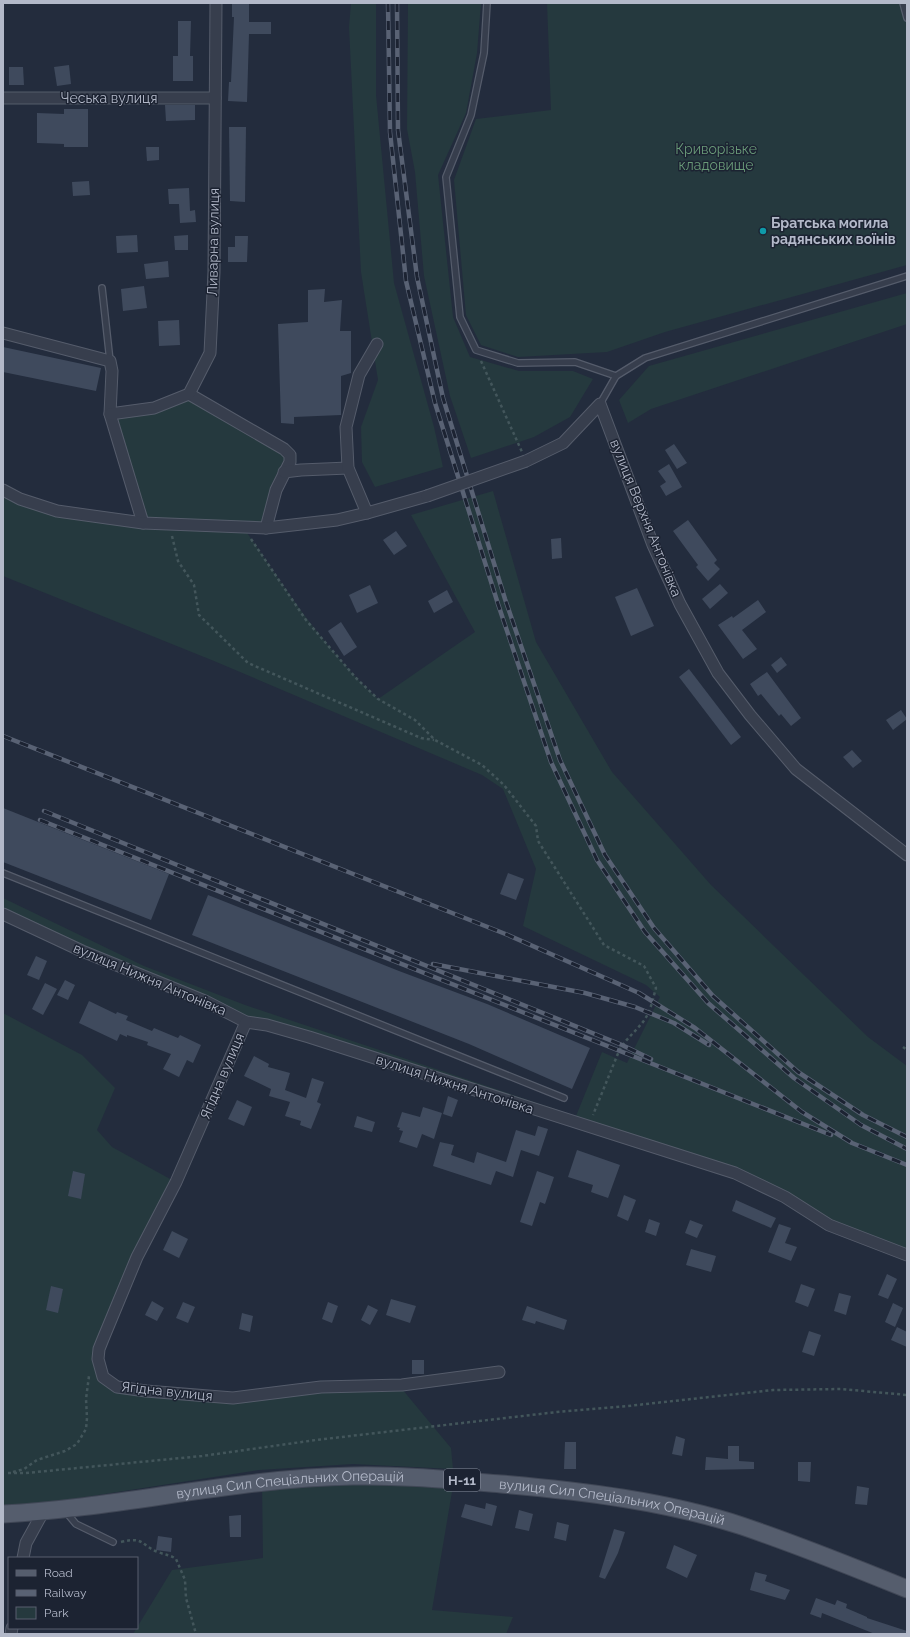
<svg xmlns="http://www.w3.org/2000/svg" width="910" height="1637" font-family="Raleway,sans-serif">
	<style>
		.green { fill: #25393e }
		.building { fill: #3f4a5d }
		.lines { fill: none; stroke-linecap: round; stroke-linejoin: round }
		.service-casing { stroke: #555c6b; stroke-width: 8 }
		.minor-casing { stroke: #555c6b; stroke-width: 13 }
		.primary-casing { stroke: #404756; stroke-width: 19 }
		.path { stroke: #43565b; stroke-width: 2.5; stroke-dasharray: 3 3; stroke-linecap: butt }
		.service { stroke: #373e4d; stroke-width: 5.5 }
		.minor { stroke: #373e4d; stroke-width: 11 }
		.primary { stroke: #555d6d; stroke-width: 17 }
		.rail-casing { stroke: #596274; stroke-width: 4.5 }
		.rail { stroke: #1c2332; stroke-width: 3; stroke-dasharray: 9; stroke-linecap: butt }
		.minor-bridge-casing { stroke: #555c6b; stroke-width: 13; stroke-linecap: butt }
		.minor-bridge { stroke: #373e4d; stroke-width: 11 }
		.culture-dot { fill: #0f9aa8; stroke: #1c2332; stroke-width: 1.5 }
		.labels { text-anchor: middle; stroke-width: 3; stroke-linejoin: round; paint-order: stroke }
		.shield { fill: #1c2332; stroke: #868c9c; stroke-width: 1 }
		.shield-label { font-size: 13px; font-weight: bold; fill: #b3b9c9 }
		.street-label { font-size: 14px; fill: #b3b9c9; stroke: #1c2332 }
		.park-label { font-size: 14px; fill: #699a78; stroke: #1c2332 }
		.poi-label { font-size: 14px; font-weight: bold; fill: #b3b9c9; stroke: #1c2332; text-anchor: start }
	</style>
	<rect width="100%" height="100%" fill="#232c3d"/>
	<g class="green">
		<polygon points="351,3 376,3 376,95 394,283 434,427 443,467 375,487 362,462 361,427 378,380 361,272 349,27"/>
		<polygon points="408,3 481,3 477,53 466,113 438,175 453,317 470,357 519,371 573,371 593,379 570,417 534,437 471,458 450,396 424,276 415,172 407,129"/>
		<polygon points="547,3 907,3 907,265 665,332 607,352 518,357 481,345 466,315 454,180 476,119 551,110"/>
		<polygon points="907,293 907,324 651,409 628,423 619,400 649,366"/>
		<path d="M189 394 290 455 266 528 243 527C285 588 323 648 378 699L475 632 411 515 493 491 536 642 612 772 711 885 868 1037 907 1066V1251L831 1221 787 1192 310 1034 248 1016 83 948 3 910V898L144 966 245 1005 576 1116 602 1052 627 1063 660 997 646 985 523 926 536 869 503 789 482 775 214 661 3 576V490L20 499 143 522 110 414Z"/>
		<polygon points="3,1013 82,1055 115,1088 97,1130 112,1147 172,1180 95,1347 99,1379 146,1395 402,1389 451,1448 453,1469 353,1464 259,1470 40,1504 3,1506"/>
		<polygon points="454,1480 432,1610 513,1617 506,1634 133,1634 172,1570 263,1558 262,1482"/>
	</g>
	<g class="building">
		<polygon points="232,3 249,3 249,22 271,22 271,34 249,34 247,102 228,101 229,82 231,82 234,17 232,17"/>
		<polygon points="178,21 191,21 190,56 193,56 193,81 173,81 173,56 178,56"/>
		<polygon points="69,65 71,84 57,86 54,67"/>
		<polygon points="9,67 23,67 24,85 9,85"/>
		<polygon points="165,105 195,105 195,120 166,121"/>
		<polygon points="64,109 88,109 88,147 64,147 64,144 37,143 37,113 64,114"/>
		<polygon points="229,127 246,127 245,202 230,201"/>
		<polygon points="146,147 159,147 159,160 147,161"/>
		<polygon points="89,181 90,195 73,196 72,182"/>
		<polygon points="189,188 190,211 195,210 196,222 180,223 179,204 169,204 168,189"/>
		<polygon points="137,235 138,252 117,253 116,236"/>
		<polygon points="188,235 188,250 175,250 174,236"/>
		<polygon points="235,236 248,236 247,262 228,262 228,247 235,247"/>
		<polygon points="168,261 169,277 146,279 144,264"/>
		<polygon points="144,286 147,308 123,311 121,289"/>
		<polygon points="325,289 324,302 342,300 340,331 351,331 351,373 341,376 341,415 294,417 294,424 281,423 278,324 308,322 308,290"/>
		<polygon points="179,320 180,345 159,346 158,321"/>
		<polygon points="3,347 101,368 96,391 3,372"/>
		<polygon points="674,444 687,463 677,469 665,450"/>
		<polygon points="669,464 682,487 666,496 660,486 666,482 658,471"/>
		<polygon points="688,520 717,560 714,563 720,569 708,581 696,567 698,565 673,531"/>
		<polygon points="396,531 407,546 394,555 383,540"/>
		<polygon points="561,538 562,558 552,559 551,539"/>
		<polygon points="720,584 728,593 710,609 702,599"/>
		<polygon points="370,585 378,603 357,613 349,595"/>
		<polygon points="637,588 654,626 631,636 615,597"/>
		<polygon points="447,590 453,602 434,613 428,601"/>
		<polygon points="758,600 766,612 742,630 757,649 743,659 718,625 732,616 733,618"/>
		<polygon points="341,622 357,647 344,656 328,631"/>
		<polygon points="781,657 787,665 777,673 771,665"/>
		<polygon points="689,669 741,737 731,745 679,677"/>
		<polygon points="767,672 801,718 791,726 781,714 779,716 761,694 758,696 750,684"/>
		<polygon points="901,710 907,719 893,730 886,720"/>
		<polygon points="852,750 862,761 853,768 843,757"/>
		<polygon points="3,808 169,874 151,920 3,862"/>
		<polygon points="508,873 524,879 516,900 500,894"/>
		<polygon points="208,895 399,971 487,1004 590,1048 572,1089 469,1044 192,935"/>
		<polygon points="36,956 47,961 39,980 27,975"/>
		<polygon points="65,980 75,985 68,1000 57,995"/>
		<polygon points="45,983 57,989 43,1015 32,1009"/>
		<polygon points="89,1001 116,1014 117,1012 128,1016 126,1020 152,1031 154,1028 178,1038 180,1035 201,1045 193,1063 187,1060 179,1077 163,1069 171,1054 147,1045 148,1042 127,1035 127,1037 120,1034 117,1041 79,1023"/>
		<polygon points="254,1056 269,1064 268,1067 290,1073 285,1090 306,1098 312,1078 324,1082 317,1102 321,1104 311,1129 300,1125 301,1121 285,1116 290,1102 269,1096 271,1089 244,1076"/>
		<polygon points="448,1096 458,1100 452,1117 443,1114"/>
		<polygon points="237,1100 252,1107 244,1126 228,1119"/>
		<polygon points="423,1107 442,1113 434,1139 422,1134 417,1148 399,1142 403,1131 399,1130 400,1128 397,1127 402,1112 420,1117"/>
		<polygon points="357,1116 375,1122 372,1132 354,1127"/>
		<polygon points="538,1126 548,1129 539,1156 521,1150 513,1177 496,1171 491,1185 433,1166 440,1142 454,1145 451,1155 474,1163 477,1152 506,1162 516,1130 535,1136"/>
		<polygon points="577,1150 620,1165 608,1198 591,1192 593,1185 568,1177"/>
		<polygon points="73,1171 85,1174 81,1199 68,1196"/>
		<polygon points="537,1171 554,1177 545,1204 540,1202 532,1226 520,1222"/>
		<polygon points="624,1195 636,1200 628,1221 617,1216"/>
		<polygon points="736,1200 776,1218 771,1228 732,1211"/>
		<polygon points="649,1219 660,1223 656,1236 645,1232"/>
		<polygon points="690,1220 703,1225 697,1238 685,1233"/>
		<polygon points="779,1224 791,1228 785,1243 797,1247 791,1261 768,1252"/>
		<polygon points="172,1231 188,1239 179,1258 163,1250"/>
		<polygon points="691,1249 716,1256 711,1272 686,1265"/>
		<polygon points="887,1274 897,1279 888,1299 878,1295"/>
		<polygon points="801,1284 815,1289 808,1307 795,1302"/>
		<polygon points="51,1286 63,1289 58,1313 46,1310"/>
		<polygon points="839,1293 851,1296 846,1315 834,1311"/>
		<polygon points="391,1299 416,1306 410,1323 386,1315"/>
		<polygon points="152,1301 164,1308 157,1321 145,1315"/>
		<polygon points="183,1302 195,1307 188,1323 176,1318"/>
		<polygon points="328,1302 338,1306 332,1323 322,1319"/>
		<polygon points="893,1303 903,1308 895,1327 885,1322"/>
		<polygon points="368,1305 378,1310 370,1325 361,1320"/>
		<polygon points="527,1306 567,1320 564,1330 536,1321 535,1324 522,1320"/>
		<polygon points="242,1313 253,1316 250,1332 239,1329"/>
		<polygon points="897,1327 907,1332 907,1347 891,1340"/>
		<polygon points="809,1331 821,1335 814,1356 802,1352"/>
		<rect x="412" y="1360" width="12" height="14"/>
		<polygon points="676,1436 685,1439 682,1456 672,1454"/>
		<polygon points="565,1442 576,1442 576,1469 564,1469"/>
		<polygon points="728,1446 739,1446 739,1461 754,1462 754,1469 705,1470 706,1457 728,1459"/>
		<polygon points="798,1462 811,1462 810,1482 798,1481"/>
		<polygon points="857,1486 869,1488 867,1505 855,1504"/>
		<polygon points="486,1503 497,1506 492,1526 461,1517 465,1504 485,1509"/>
		<polygon points="519,1510 533,1514 529,1531 515,1528"/>
		<polygon points="241,1515 241,1537 230,1537 229,1516"/>
		<polygon points="557,1522 569,1525 566,1541 554,1538"/>
		<polygon points="614,1529 625,1532 618,1553 605,1579 599,1577"/>
		<polygon points="158,1536 172,1538 171,1552 156,1550"/>
		<polygon points="674,1545 697,1555 687,1578 666,1568"/>
		<polygon points="755,1572 767,1575 765,1581 790,1590 785,1600 750,1590"/>
		<polygon points="816,1598 835,1605 837,1600 847,1604 846,1608 867,1617 867,1618 907,1631 907,1634 875,1634 822,1613 821,1618 810,1614"/>
	</g>
	<g class="lines">
		<g class="service-casing">
			<g id="service">
				<polyline points="487,3 484,53 471,115 446,177 460,317 476,350 518,363 575,362 616,376"/>
				<polyline points="903,3 907,18"/>
				<polyline points="102,288 110,361"/>
				<polyline points="600,404 616,376 645,358 907,276"/>
				<polyline points="3,873 564,1098"/>
				<polyline points="66,1512 76,1524 113,1542"/>
			</g>
		</g>
		<g class="minor-casing">
			<g id="minor">
				<polyline points="3,98 215,98"/>
				<polyline points="3,333 110,361 112,371 110,414 143,523"/>
				<polyline points="189,394 284,449 290,455 290,462 276,490 266,528"/>
				<polyline points="110,414 154,408 189,394 210,353 214,272 216,3"/>
				<polyline points="526,461 563,443 600,404 653,545 680,604 718,673 750,715 796,769 907,855"/>
				<polyline points="284,472 301,470 348,468"/>
				<polyline points="3,490 20,499 57,511 143,523 266,528 337,520 367,513 427,496"/>
				<polyline points="367,513 348,468 346,427 359,375 377,344"/>
				<polyline points="3,914 82,951 205,1001 246,1022 267,1025 309,1037 735,1173 785,1197 829,1225 907,1255"/>
				<polyline points="246,1022 176,1182 137,1257 103,1339 99,1349 98,1359 103,1377 117,1387 146,1391 233,1398 321,1387 402,1385 499,1372"/>
				<polyline points="23,1558 26,1543 43,1512"/>
				<polyline points="11,1634 12,1628"/>
			</g>
		</g>
		<g class="primary-casing">
			<g id="primary">
				<path id="s1" d="M3 1514C120 1508 235 1478 353 1476 402 1475 452 1480 501 1484 582 1491 665 1501 742 1526 798 1545 853 1567 907 1589"/>
			</g>
		</g>
		<g class="path">
			<polyline points="481,361 522,452"/>
			<polyline points="172,536 178,561 194,585 199,615 248,663 421,738 434,740"/>
			<path d="M251 539 306 620 356 678 378 699 415 720 435 740 482 765 504 785 536 826 538 841 604 945 644 966 656 988C653 998 651 1010 645 1019 637 1031 625 1039 619 1051L593 1115"/>
			<polyline points="903,1047 907,1050"/>
			<polyline points="13,1472 24,1469 37,1460 65,1451 77,1444 86,1429 87,1418 86,1399 89,1376"/>
			<polyline points="8,1473 26,1473 202,1456 316,1440 557,1412 628,1406 773,1390 841,1389 907,1395"/>
			<path d="M121 1542C145 1536 141 1546 158 1552 165 1555 171 1555 176 1559L185 1580 186 1598 196 1634"/>
		</g>
		<use href="#service" class="service"/>
		<use href="#minor" class="minor"/>
		<use href="#primary" class="primary"/>
		<g class="rail-casing">
			<g id="rail">
				<polyline points="388,3 390,132 406,281 435,403 498,604 551,762 597,860 645,932 708,1003 794,1078 861,1125 907,1149"/>
				<polyline points="397,3 398,130 417,277 443,398 505,599 560,760 605,855 654,928 713,996 798,1072 863,1115 907,1137"/>
				<polyline points="3,736 508,935 639,993 695,1028 802,1112 852,1143 907,1165"/>
				<polyline points="44,811 622,1045 651,1059"/>
				<polyline points="40,820 831,1135"/>
				<polyline points="433,964 585,993 635,1007 674,1023 709,1045"/>
			</g>
		</g>
		<use href="#rail" class="rail"/>
		<g class="minor-bridge-casing">
			<polyline id="minor-bridge" points="427,496 526,461"/>
		</g>
		<use href="#minor-bridge" class="minor-bridge"/>
	</g>
	<circle class="culture-dot" cx="763" cy="231" r="4"/>
	<g class="labels">
		<rect class="shield" x="444" y="1469" width="36" height="22" rx="3"/>
		<g class="shield-label">
			<text x="462" y="1485">Н-11</text>
		</g>
		<g class="street-label">
			<text x="109" y="103">Чеська вулиця</text>
			<text transform="translate(213 242) rotate(-89)" y="5">Ливарна вулиця</text>
			<text transform="translate(646 518) rotate(68)" y="5">вулиця Верхня Антонівка</text>
			<text transform="translate(150 979) rotate(23)" y="5">вулиця Нижня Антонівка</text>
			<text transform="translate(222 1076) rotate(-67)" y="5">Ягідна вулиця</text>
			<text transform="translate(455 1084) rotate(18)" y="5">вулиця Нижня Антонівка</text>
			<text transform="translate(167 1391) rotate(6)" y="5">Ягідна вулиця</text>
			<text dy="5" stroke="none"><textPath href="#s1" startOffset="289">вулиця Сил Спеціальних Операцій</textPath></text>
			<text dy="5" stroke="none"><textPath href="#s1" startOffset="613">вулиця Сил Спеціальних Операцій</textPath></text>
		</g>
		<g class="park-label">
			<text x="716" y="154">Криворізьке<tspan x="716" dy="16">кладовище</tspan></text>
		</g>
		<g class="poi-label">
			<text x="771" y="228">Братська могила<tspan x="771" dy="16">радянських воїнів</tspan></text>
		</g>
	</g>
	<rect width="910" height="1637" fill="none" stroke="#b3b9c9" stroke-width="8"/>
	<rect x="8" y="1557" width="130" height="72" fill="#1c2332" stroke="#585f6e"/>
	<rect x="16" y="1570" width="20" height="6" fill="#555d6d" stroke="#585f6e"/>
	<text x="44" y="1577" font-size="12" fill="#b3b9c9">Road</text>
	<rect x="16" y="1590" width="20" height="6" fill="#596274" stroke="#585f6e"/>
	<text x="44" y="1597" font-size="12" fill="#b3b9c9">Railway</text>
	<rect x="16" y="1607" width="20" height="12" fill="#25393e" stroke="#585f6e"/>
	<text x="44" y="1617" font-size="12" fill="#b3b9c9">Park</text>
</svg>
